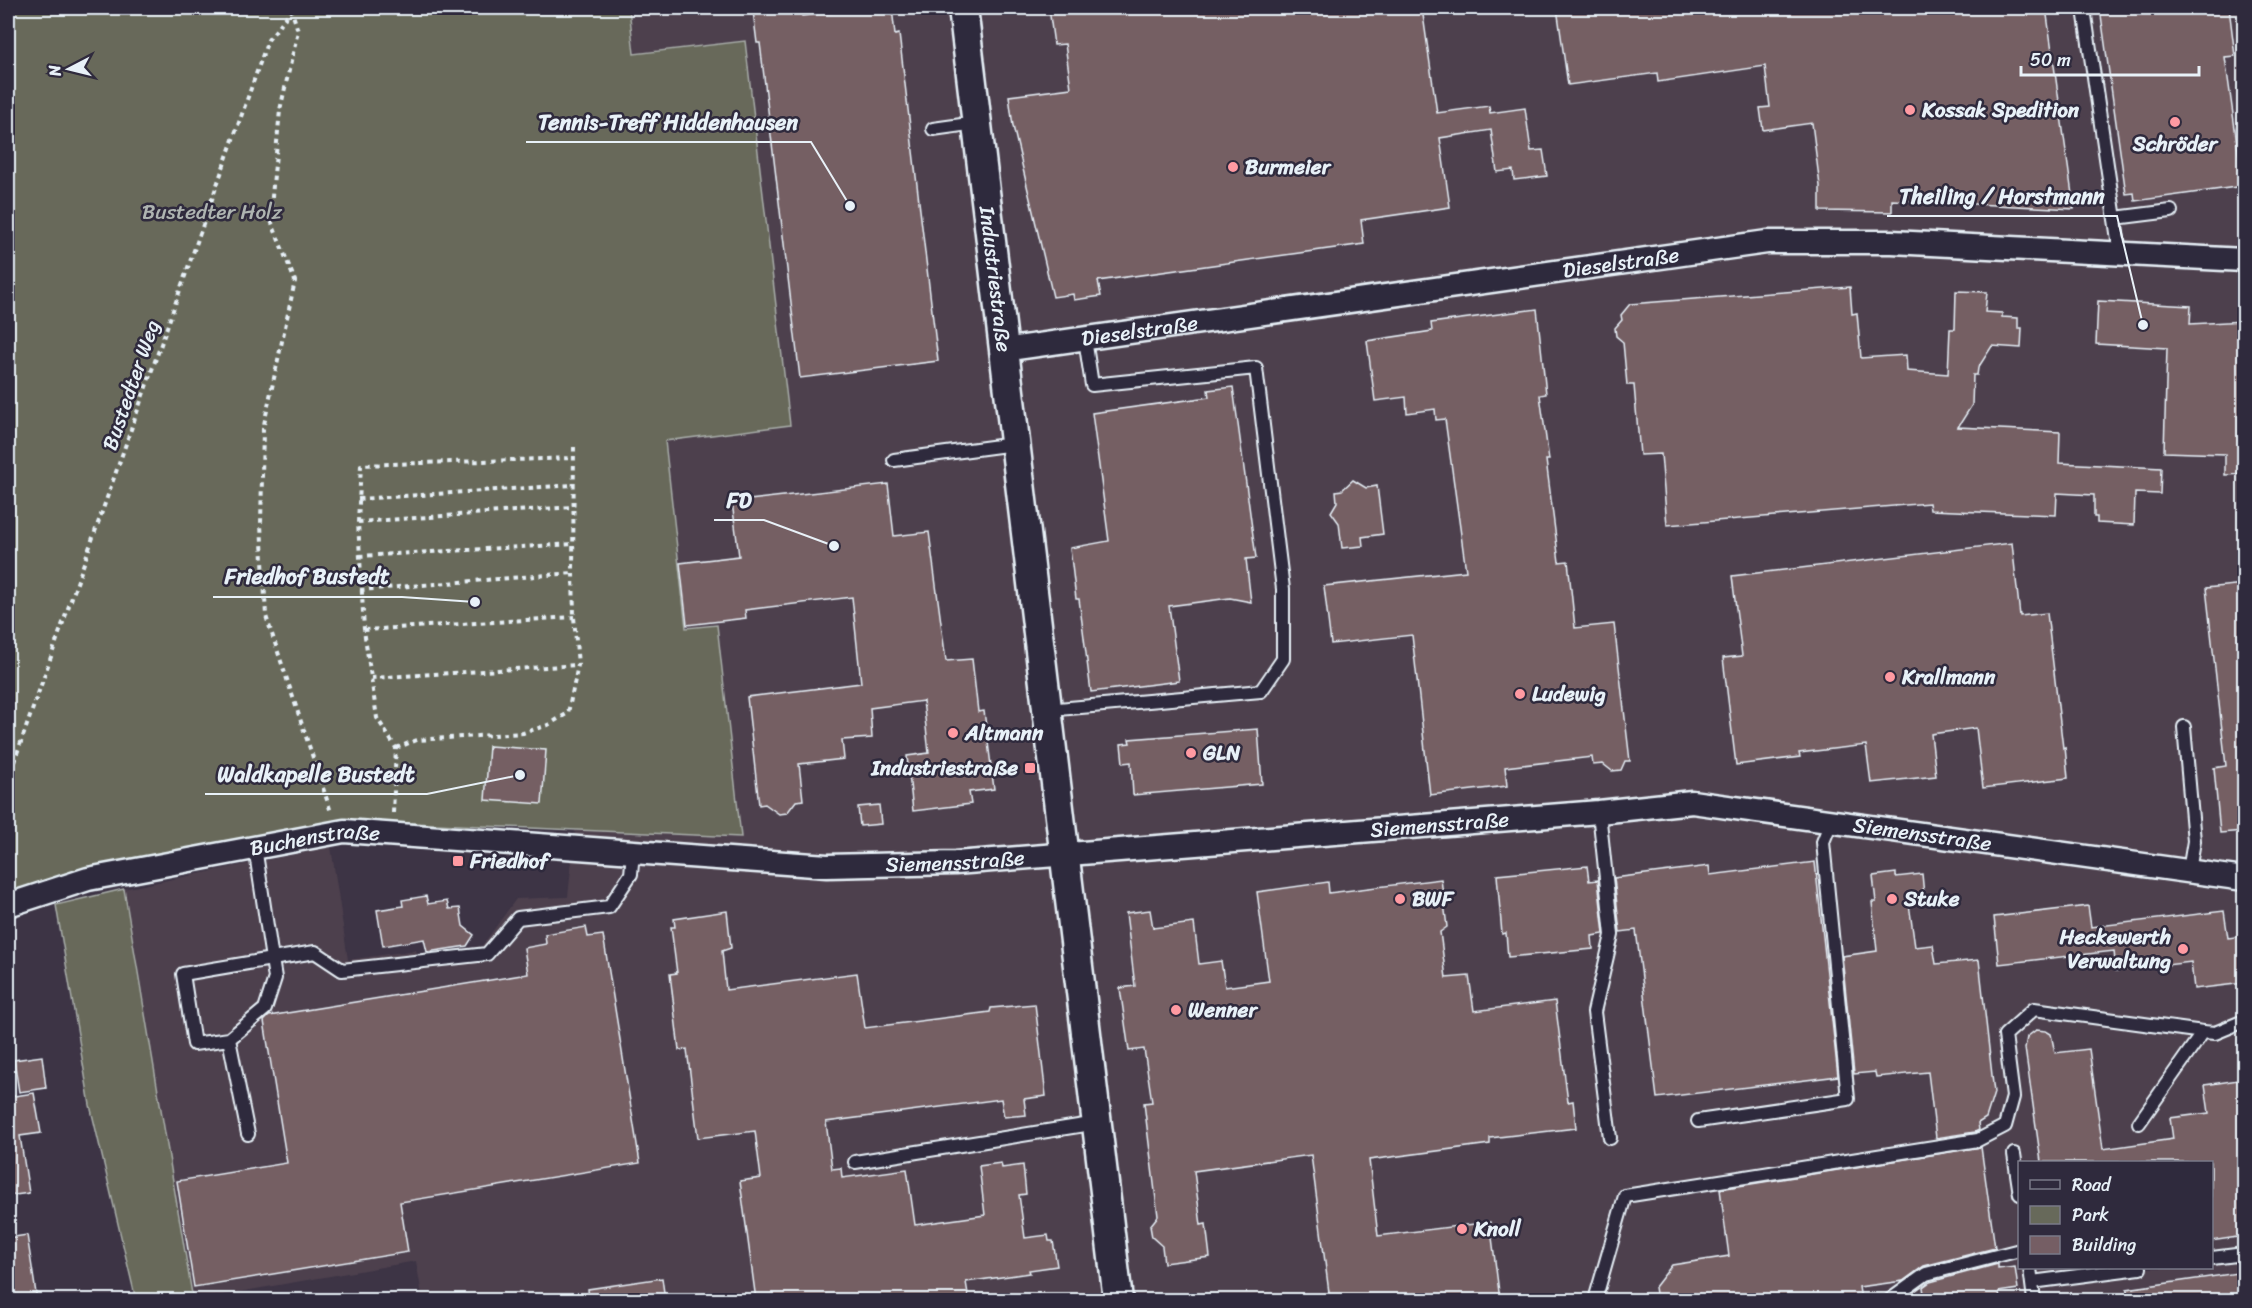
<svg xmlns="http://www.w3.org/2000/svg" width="2252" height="1308" font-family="Sriracha,sans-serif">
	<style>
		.built { fill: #4e414e; fill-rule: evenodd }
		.green { fill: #67695a; stroke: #a8ada9; stroke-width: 1.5 }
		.building { fill: #755e64; stroke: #e8f1f8; stroke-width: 1.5 }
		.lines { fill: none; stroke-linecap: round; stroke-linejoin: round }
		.service-casing { stroke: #e8f1f8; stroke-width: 16 }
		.minor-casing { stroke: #e8f1f8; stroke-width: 27 }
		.tertiary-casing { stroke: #e8f1f8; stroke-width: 33 }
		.path { stroke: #e8f1f8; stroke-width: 4; stroke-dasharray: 4.5 4.5; stroke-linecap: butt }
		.service { stroke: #2f2a3d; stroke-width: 12 }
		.minor { stroke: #2f2a3d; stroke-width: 22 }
		.tertiary { stroke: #2f2a3d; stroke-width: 28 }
		.poi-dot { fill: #ff9aa2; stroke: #2f2a3d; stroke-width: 2 }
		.labels { text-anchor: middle; stroke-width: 5; stroke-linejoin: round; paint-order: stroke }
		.poi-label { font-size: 21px; font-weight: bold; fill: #e8f1f8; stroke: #2f2a3d; text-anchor: start }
		.park-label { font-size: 21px; fill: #aeb4b1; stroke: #2f2a3d }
		.street-label { font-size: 21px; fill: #e8f1f8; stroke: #2f2a3d }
		.leader { fill: none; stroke: #e8f1f8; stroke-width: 2 }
		.callout-dot { fill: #e8f1f8; stroke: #2f2a3d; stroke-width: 2 }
		.callout-label { font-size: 22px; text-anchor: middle; font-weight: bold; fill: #e8f1f8; stroke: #2f2a3d; stroke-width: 5; stroke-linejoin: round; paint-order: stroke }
	</style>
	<rect width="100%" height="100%" fill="#3d3445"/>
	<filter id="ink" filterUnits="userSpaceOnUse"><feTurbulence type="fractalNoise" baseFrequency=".0167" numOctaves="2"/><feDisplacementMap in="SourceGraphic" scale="12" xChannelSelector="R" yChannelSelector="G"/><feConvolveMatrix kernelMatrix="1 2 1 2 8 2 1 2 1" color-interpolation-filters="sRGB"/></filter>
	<g filter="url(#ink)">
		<path class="built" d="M629 8H2244V1300H423L416 1261 193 1300 124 889 331 847 348 960 416 950 417 956 482 946 516 899 568 897 575 830 741 837 717 626 687 629 665 440 789 425 745 41 634 54ZM2020 1162H2212V1268H2020Z"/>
		<g class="green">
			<polygon points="8,8 629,8 634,54 745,41 790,425 665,441 686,628 717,625 741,837 341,820 8,893"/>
			<polygon points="124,889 193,1300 136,1300 90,1105 56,905"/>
		</g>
		<g class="building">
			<polygon points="782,8 801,8 802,16 856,10 856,8 892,8 895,35 899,34 938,361 800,378 760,43 757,43 753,11"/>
			<polygon points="1049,8 1422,8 1437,113 1489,106 1490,113 1525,108 1531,151 1543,150 1547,176 1514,180 1513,170 1497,172 1491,130 1440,138 1450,207 1361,220 1364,244 1098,281 1101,296 1074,300 1073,294 1053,297 1013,126 1009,96 1071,88 1065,44 1054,45"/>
			<polygon points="1557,8 2046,8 2074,209 1892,200 1892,212 1820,211 1820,186 1812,123 1763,130 1760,108 1770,107 1765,66 1658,82 1657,73 1568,85"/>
			<polygon points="2100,8 2229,8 2235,56 2225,57 2243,186 2135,201 2134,193 2126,194"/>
			<polygon points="1850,287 1852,314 1857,313 1861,358 1906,355 1907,371 1948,374 1950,329 1955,329 1956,291 1987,292 1985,312 2002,313 2002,317 2018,318 2018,328 2022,328 2021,348 1992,346 1978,368 1977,375 1973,375 1972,405 1958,427 2060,432 2059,463 2161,468 2160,494 2135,493 2134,525 2097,523 2097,517 2094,517 2094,495 2057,493 2056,515 1930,510 1929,503 1667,525 1661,454 1640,455 1634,385 1627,385 1623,342 1616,336 1615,328 1622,320 1621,315 1630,304"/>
			<polygon points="2098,301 2191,306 2190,324 2244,321 2244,474 2225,475 2225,454 2164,452 2167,348 2096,344"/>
			<polygon points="1537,309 1546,394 1540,395 1549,460 1546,460 1559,562 1568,561 1575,628 1614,624 1630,761 1625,761 1621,770 1612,771 1603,764 1593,765 1592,757 1505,767 1507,786 1430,795 1412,635 1331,644 1324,586 1466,571 1445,419 1436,420 1435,409 1407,413 1406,397 1375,401 1367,341 1432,331 1431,323"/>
			<polygon points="1233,387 1256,558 1246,559 1251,602 1230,598 1169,606 1179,681 1091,692 1079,599 1076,599 1070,548 1109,541 1092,413 1209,397 1208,390"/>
			<polygon points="1353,480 1366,488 1377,486 1383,534 1362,537 1363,546 1342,548 1339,523 1331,512 1337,502 1336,491 1342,490"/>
			<polygon points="888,484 894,536 929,532 946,661 972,659 978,712 984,711 994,789 969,792 971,804 913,811 907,756 929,753 923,701 870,708 872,738 842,740 844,759 799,764 803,800 796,801 787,813 779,814 765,804 759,805 747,697 861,683 852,597 745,610 746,618 687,625 680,563 739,556 732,502"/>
			<polygon points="2012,543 2020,616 2047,613 2063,748 2065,747 2068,778 1983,788 1976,728 1931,734 1936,776 1871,783 1866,745 1799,753 1800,757 1736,765 1723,658 1742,656 1732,576"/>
			<polygon points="2244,584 2244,831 2220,833 2214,768 2226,766 2206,588"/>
			<polygon points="1258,729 1262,784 1133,795 1131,762 1123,763 1121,744 1130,743 1129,739"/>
			<polygon points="489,746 546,750 542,804 485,800"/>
			<polygon points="879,805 881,824 860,826 858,807"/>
			<polygon points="1815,862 1838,1076 1657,1098 1636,930 1620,932 1614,878 1709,866 1710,875"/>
			<polygon points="1587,866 1589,881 1598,880 1604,934 1592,936 1593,949 1508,957 1506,933 1502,934 1497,875"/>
			<polygon points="1896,873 1896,877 1922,874 1924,895 1908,897 1915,947 1933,945 1936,964 1979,960 1994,1093 1986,1118 1978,1123 1979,1130 1975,1132 1936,1138 1928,1072 1876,1077 1875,1072 1854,1074 1842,956 1877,951 1872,902 1876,902 1873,876"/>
			<polygon points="1441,879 1447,927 1440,932 1446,978 1469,976 1474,1011 1555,1001 1568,1102 1573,1101 1576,1128 1490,1138 1490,1144 1369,1160 1378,1236 1490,1222 1500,1300 1330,1300 1311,1155 1194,1171 1201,1225 1206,1224 1210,1257 1164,1263 1162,1246 1152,1237 1150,1226 1158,1216 1144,1103 1152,1102 1144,1049 1129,1051 1120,988 1135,986 1126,913 1150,910 1153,928 1194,923 1199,964 1221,961 1225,987 1269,981 1257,892 1328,882 1329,893"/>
			<polygon points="426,896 428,904 447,901 449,909 460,908 463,926 474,935 467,946 427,952 424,939 383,946 377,910 403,906 402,900"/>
			<polygon points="2088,906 2091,927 2224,911 2228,938 2244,936 2244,983 2194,989 2191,962 2116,971 2114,951 1999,964 1994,917"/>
			<polygon points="727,911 731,948 722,951 726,990 857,973 865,1028 990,1012 991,1008 1035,1004 1046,1096 1024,1099 1026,1115 1004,1117 1001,1099 826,1122 832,1169 841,1168 842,1178 907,1169 915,1225 985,1215 979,1166 1001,1163 1002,1168 1023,1165 1026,1194 1019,1195 1025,1238 1048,1235 1049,1241 1053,1241 1057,1266 1029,1270 1030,1273 966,1282 969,1300 756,1300 740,1181 761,1178 755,1131 698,1138 687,1049 679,1050 670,974 677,973 671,927 675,927 674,919"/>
			<polygon points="586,927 588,937 603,935 640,1163 400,1202 408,1252 194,1287 177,1181 287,1163 264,1021 269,1016 528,974 524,948 546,944 545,934"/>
			<polygon points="2036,1030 2046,1031 2051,1034 2055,1053 2089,1049 2103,1149 2173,1139 2170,1118 2209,1113 2205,1085 2238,1080 2244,1129 2244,1236 2211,1241 2211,1162 2041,1162 2025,1048 2027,1037"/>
			<polygon points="42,1056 46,1088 19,1092 14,1060"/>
			<polygon points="34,1093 41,1133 20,1136 29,1193 8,1196 8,1097"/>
			<polygon points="1981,1147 1995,1248 1924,1266 1903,1281 1859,1287 1861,1300 1657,1300 1655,1287 1672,1265 1729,1256 1720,1189"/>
			<polygon points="27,1235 37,1300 8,1300 8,1238"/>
			<polygon points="1998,1264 1998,1269 2015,1267 2018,1289 1999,1292 2000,1300 1925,1300 1923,1287 1930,1282"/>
			<polygon points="2244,1272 2244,1300 2128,1300 2127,1289"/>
			<polygon points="662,1278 665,1300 589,1300 588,1289"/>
		</g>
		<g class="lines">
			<g class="service-casing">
				<g id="service">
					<polyline points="2084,9 2120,253"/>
					<polyline points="933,129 976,123"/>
					<polyline points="2115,218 2171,211"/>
					<polyline points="894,460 1014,444"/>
					<polyline points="1047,710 1261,691 1283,659 1283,589 1256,368 1092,385 1085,339"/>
					<polyline points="2184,727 2194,841 2189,871"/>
					<polyline points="1599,812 1612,935 1594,1012 1610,1138"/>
					<polyline points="255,847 272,959 315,952 342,970 487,954 518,918 609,907 631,874 633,853"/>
					<polyline points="229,1039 194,1044 183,974 272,959 275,978 265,1009 229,1039 248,1134"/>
					<polyline points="1698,1121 1848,1099 1823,842 1831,822"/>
					<polyline points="2139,1123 2203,1032 2215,1033 2244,1021"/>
					<polyline points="2014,1154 2020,1194"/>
					<polyline points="855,1162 1097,1123"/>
					<polyline points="2212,1258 2244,1254"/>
					<polyline points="2030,1268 2034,1300"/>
					<polyline points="2032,1282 2140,1268"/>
					<polyline points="1595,1300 1625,1196 1978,1140 2005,1126 2013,1097 2005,1035 2034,1009 2203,1032"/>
					<polyline points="1890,1300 1926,1274 2020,1250"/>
				</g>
			</g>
			<g class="minor-casing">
				<g id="minor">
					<path id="s1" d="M1003 350 1767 242H1892L2244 260"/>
					<path id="s2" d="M8 905 88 879 344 831 827 866 955 863 1599 812 1692 802 2244 879"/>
				</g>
			</g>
			<g class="tertiary-casing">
				<g id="tertiary">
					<path id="s3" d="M963 8 1118 1300"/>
				</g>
			</g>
			<g class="path">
				<polyline points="291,8 298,31 280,110 270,218 295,281 263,429 261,524 266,616 331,812"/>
				<polyline points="358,499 574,485"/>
				<polyline points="358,522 573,507"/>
				<polyline points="359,556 573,544"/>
				<polyline points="360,590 573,573"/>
				<polyline points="364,630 574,617"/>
				<polyline points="371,678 578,665"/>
				<polyline points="396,748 417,740 523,733 548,725 568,713 578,665 574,617 573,573 574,444"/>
				<polyline points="8,779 268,40 293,8"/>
				<polyline points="393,813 396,748 377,718 364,630 358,522 361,465 574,458"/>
			</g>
			<use href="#service" class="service"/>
			<use href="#minor" class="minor"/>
			<use href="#tertiary" class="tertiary"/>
		</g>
	</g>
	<g class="poi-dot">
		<circle cx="1910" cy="110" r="6"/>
		<circle cx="2175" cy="122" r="6"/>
		<circle cx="1233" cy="167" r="6"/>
		<circle cx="1890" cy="677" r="6"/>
		<circle cx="1520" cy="694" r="6"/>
		<circle cx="953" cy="733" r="6"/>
		<circle cx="1191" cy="753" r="6"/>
		<rect x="1024" y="762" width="12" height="12" rx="3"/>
		<rect x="452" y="855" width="12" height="12" rx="3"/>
		<circle cx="1400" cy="899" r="6"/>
		<circle cx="1892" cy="899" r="6"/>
		<circle cx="2183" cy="949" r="6"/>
		<circle cx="1176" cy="1010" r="6"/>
		<circle cx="1462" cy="1229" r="6"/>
	</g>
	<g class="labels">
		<g class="poi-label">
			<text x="1922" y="117">Kossak Spedition</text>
			<text x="2175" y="151" text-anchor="middle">Schröder</text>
			<text x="1245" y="174">Burmeier</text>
			<text x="1902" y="684">Krallmann</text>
			<text x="1532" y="701">Ludewig</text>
			<text x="965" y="740">Altmann</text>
			<text x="1203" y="760">GLN</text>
			<text x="1018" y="775" text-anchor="end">Industriestraße</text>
			<text x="470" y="868">Friedhof</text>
			<text x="1412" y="906">BWF</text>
			<text x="1904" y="906">Stuke</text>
			<text x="2171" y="944" text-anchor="end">Heckewerth<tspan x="2171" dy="24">Verwaltung</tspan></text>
			<text x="1188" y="1017">Wenner</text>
			<text x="1474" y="1236">Knoll</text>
		</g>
		<g class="park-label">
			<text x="212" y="219">Bustedter Holz</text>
		</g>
		<g class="street-label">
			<text dy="7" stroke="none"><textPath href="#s1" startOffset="624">Dieselstraße</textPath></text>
			<text dy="7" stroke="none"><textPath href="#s3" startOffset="273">Industriestraße</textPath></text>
			<text dy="7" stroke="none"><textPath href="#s1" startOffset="138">Dieselstraße</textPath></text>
			<text transform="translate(131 385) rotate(-71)" y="7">Bustedter Weg</text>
			<text dy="7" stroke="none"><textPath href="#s2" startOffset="1443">Siemensstraße</textPath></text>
			<text dy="7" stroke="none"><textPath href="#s2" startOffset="1929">Siemensstraße</textPath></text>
			<text dy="7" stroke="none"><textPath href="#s2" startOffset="315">Buchenstraße</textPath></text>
			<text dy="7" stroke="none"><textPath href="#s2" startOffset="957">Siemensstraße</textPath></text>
		</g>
	</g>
	<path class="leader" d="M850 206L811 142H526M2143 325L2117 216H1887M834 546L764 520H714M475 602L402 597H213M520 775L427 794H205"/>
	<g class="callout-dot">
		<circle cx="850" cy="206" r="6"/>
		<circle cx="2143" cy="325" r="6"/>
		<circle cx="834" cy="546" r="6"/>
		<circle cx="475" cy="602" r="6"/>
		<circle cx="520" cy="775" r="6"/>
	</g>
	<g class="callout-label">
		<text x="668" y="130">Tennis-Treff Hiddenhausen</text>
		<text x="2002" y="204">Theiling / Horstmann</text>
		<text x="739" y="508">FD</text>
		<text x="307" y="584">Friedhof Bustedt</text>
		<text x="316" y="782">Waldkapelle Bustedt</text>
	</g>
	<rect width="2252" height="1308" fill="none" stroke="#2f2a3d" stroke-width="30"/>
	<rect x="15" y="15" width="2222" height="1278" fill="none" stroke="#e8f1f8" stroke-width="2" filter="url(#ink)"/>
	<rect x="2018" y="1161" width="195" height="108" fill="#2f2a3d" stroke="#797a88" stroke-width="1.5"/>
	<rect x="2030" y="1180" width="30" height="9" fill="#2f2a3d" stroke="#797a88" stroke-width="1.5"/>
	<text x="2072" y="1191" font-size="18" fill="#e8f1f8">Road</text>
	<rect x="2030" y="1206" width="30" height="18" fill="#67695a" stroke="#797a88" stroke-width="1.5"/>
	<text x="2072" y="1221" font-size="18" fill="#e8f1f8">Park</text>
	<rect x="2030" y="1236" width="30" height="18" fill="#755e64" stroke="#797a88" stroke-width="1.5"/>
	<text x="2072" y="1251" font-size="18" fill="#e8f1f8">Building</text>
	<g transform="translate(69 69) rotate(263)" stroke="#2f2a3d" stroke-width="4.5" paint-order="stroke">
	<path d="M0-4.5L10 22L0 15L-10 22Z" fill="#e8f1f8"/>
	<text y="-9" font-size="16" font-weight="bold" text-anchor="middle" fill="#e8f1f8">N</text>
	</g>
	<path d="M2021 66v9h178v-9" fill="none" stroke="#e8f1f8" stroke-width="3"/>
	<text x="2030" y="66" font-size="18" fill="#e8f1f8" stroke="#2f2a3d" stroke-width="4.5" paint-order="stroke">50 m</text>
</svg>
